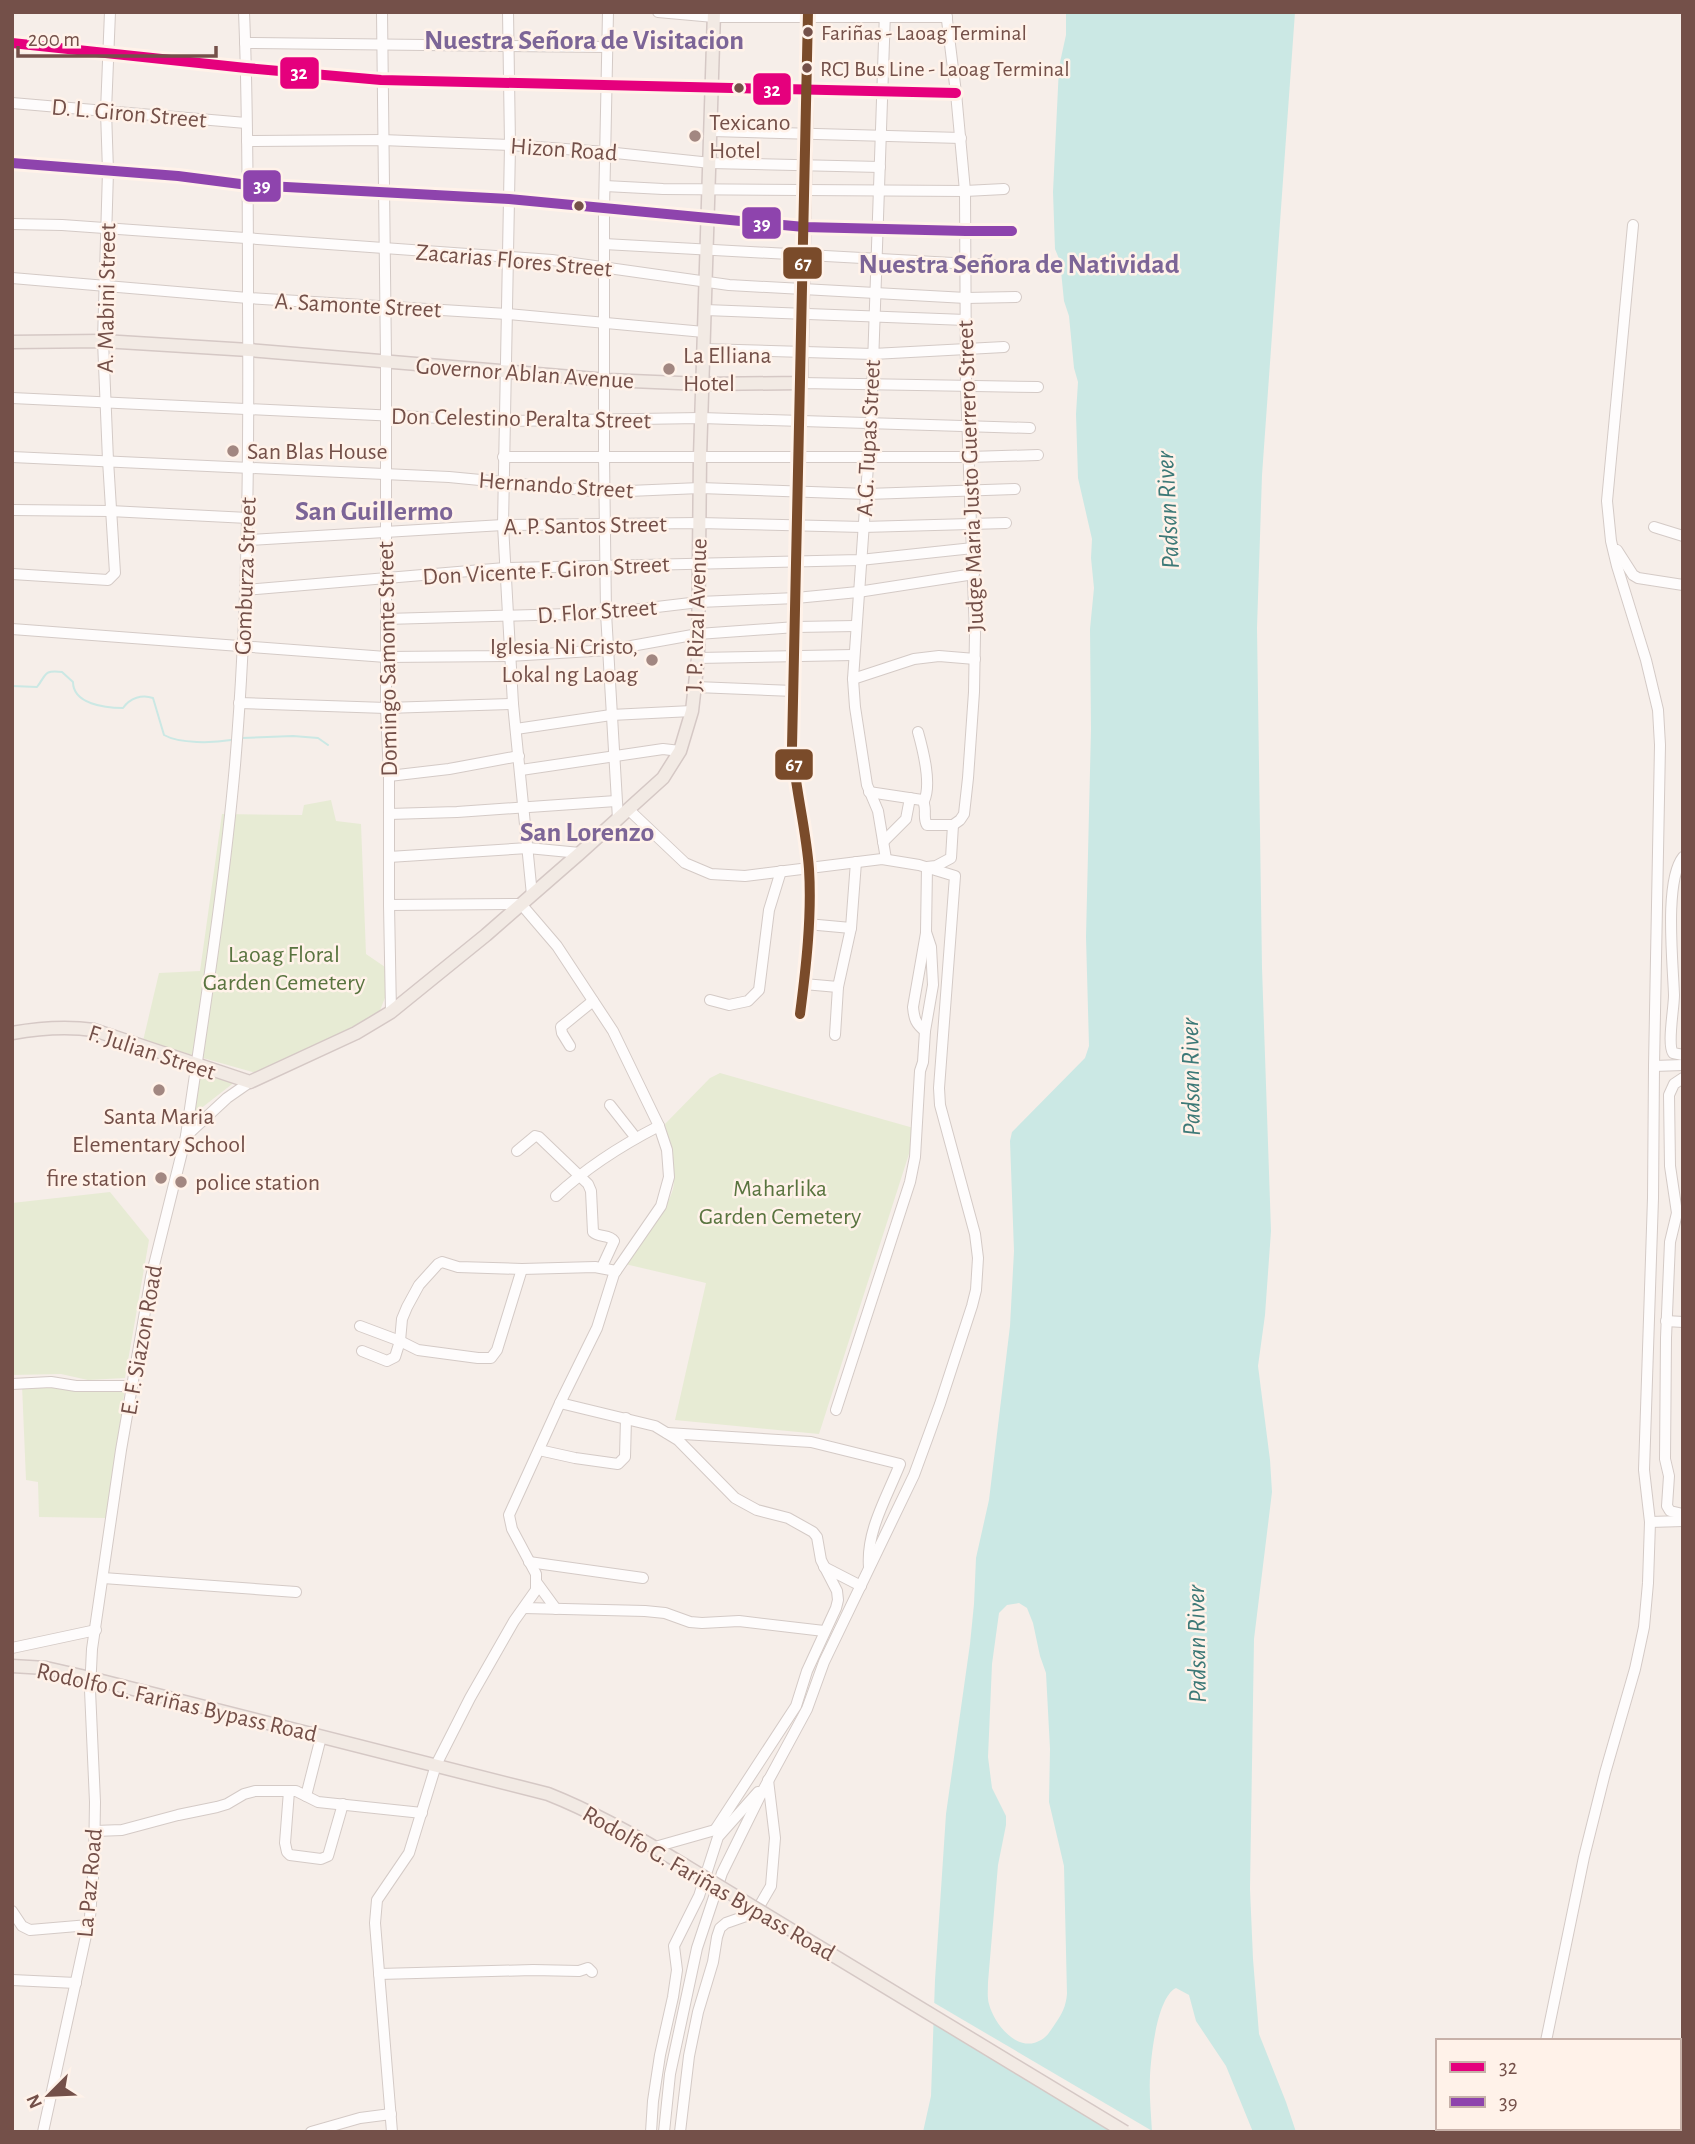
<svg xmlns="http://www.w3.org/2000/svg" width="1695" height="2144" font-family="'Alegreya Sans',sans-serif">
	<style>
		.green { fill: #e7ebd4 }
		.water { fill: #cbe8e4; fill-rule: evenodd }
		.pier { fill: #f6eee9 }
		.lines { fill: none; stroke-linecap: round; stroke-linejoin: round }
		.stream { stroke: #cbe8e4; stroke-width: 2 }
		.minor-casing { stroke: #d4cac6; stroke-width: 12 }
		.major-casing { stroke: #d5c8c5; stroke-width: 15 }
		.minor { stroke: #fefcfc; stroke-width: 10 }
		.major { stroke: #f2eae4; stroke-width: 12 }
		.major-bridge-casing { stroke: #d5c8c5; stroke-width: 15; stroke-linecap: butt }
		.major-bridge { stroke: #f2eae4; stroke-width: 12 }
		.bus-1-casing { stroke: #fff2e9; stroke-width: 16 }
		.bus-2-casing { stroke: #fff2e9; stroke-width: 16 }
		.bus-3-casing { stroke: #fff2e9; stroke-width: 16 }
		.bus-1 { stroke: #e5007d; stroke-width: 10 }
		.bus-2 { stroke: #8e44ad; stroke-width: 10 }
		.bus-3 { stroke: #7a4b2a; stroke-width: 10 }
		.bus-dot { fill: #745049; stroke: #fff2e9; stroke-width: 2.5 }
		.poi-dot { fill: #a28781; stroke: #fff2e9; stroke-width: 2.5 }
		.labels { text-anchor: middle; stroke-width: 5; stroke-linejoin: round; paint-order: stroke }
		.bus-label { font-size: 22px; fill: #745049; stroke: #fff2e9; text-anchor: start }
		.street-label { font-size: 24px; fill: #745049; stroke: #fff2e9 }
		.poi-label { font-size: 24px; fill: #745049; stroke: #fff2e9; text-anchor: start }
		.park-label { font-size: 24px; fill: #59743f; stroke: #fff2e9 }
		.water-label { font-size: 26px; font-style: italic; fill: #3d7977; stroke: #fff2e9 }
		.quarter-label { font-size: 28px; font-weight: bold; fill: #7c6597; stroke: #fff2e9 }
		.line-badge { stroke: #fff2e9; stroke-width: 2.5 }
		.badge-label { font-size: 19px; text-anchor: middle; font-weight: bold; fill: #fff }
	</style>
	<rect width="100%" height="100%" fill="#f6eee9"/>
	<g class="green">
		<polygon points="331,800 336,821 361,824 366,954 385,967 388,990 379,1013 352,1029 256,1073 143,1041 159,973 200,971 222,814 302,815 304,805"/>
		<polygon points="200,1073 236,1081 195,1113"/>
		<path d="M720 1073 917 1129 819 1434 675 1420 706 1283 625 1264C638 1245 667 1211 673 1189 677 1171 668 1142 665 1124L710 1078Z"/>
		<polygon points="110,1192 149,1240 125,1378 88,1380 61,1374 12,1375 12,1203"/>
		<polygon points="22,1385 125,1388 106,1518 39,1517 38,1482 26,1480"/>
	</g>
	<path class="water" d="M1066 12H1295L1262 475 1257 628 1262 968 1271 1231 1265 1315 1258 1366 1270 1460 1272 1492 1254 1639 1250 1889 1253 1959 1259 2034 1286 2102 1296 2132H1253L1226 2066 1196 2021 1189 1995 1176 1988C1157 1997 1151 2056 1150 2076 1149 2094 1151 2113 1152 2132H923L931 2096 935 1980 946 1814 970 1644 974 1604 976 1558 989 1500 1010 1326 1014 1251 1010 1141 1012 1132 1085 1058 1089 1046 1086 937 1091 729 1090 629 1094 588 1091 558 1092 539 1078 478 1076 414 1078 382 1074 368 1069 316 1064 301 1060 261 1055 249 1053 192 1059 67 1066 35ZM1019 1603 1027 1608 1033 1623 1040 1656 1046 1673 1050 1749 1049 1802 1064 1866 1067 1994C1066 2006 1062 2014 1055 2024 1051 2030 1047 2037 1041 2040 1018 2054 994 2024 989 2004 987 1997 988 1990 988 1982L998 1865 1006 1825V1816L992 1788 988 1757 992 1664 999 1613 1007 1605Z"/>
	<polygon class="pier" points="931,2001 1154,2132 1118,2132 931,2019"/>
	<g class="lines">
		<g class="stream">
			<path d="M12 686 37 687C47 674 43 670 62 672L73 682C73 704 105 708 123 708 130 698 142 694 153 698L164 735C180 744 213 743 231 740"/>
			<polyline points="242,738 293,736 318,738 328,745"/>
		</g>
		<g class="minor-casing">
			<g id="minor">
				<polyline points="382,12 386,359 386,708 389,776 389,905 391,1012"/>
				<polyline points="508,12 510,145 503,525 513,704 532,895"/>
				<polyline points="608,12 604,210 604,456 606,613 618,819"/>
				<polyline points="658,12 714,17 947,17"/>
				<polyline points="885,12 871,423 853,679 855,707 867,785 878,811 886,859"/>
				<polyline points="12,43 246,68 381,80 956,93"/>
				<polyline points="245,43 607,47"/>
				<polyline points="12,103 246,123"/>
				<polyline points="712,131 961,138"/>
				<polyline points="247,141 382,140 510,145 606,152 711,163 880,167"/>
				<polyline points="12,163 178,176 248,185 509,199 804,227 966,231 1012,231"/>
				<polyline points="605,186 663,189 965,191 1004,189"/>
				<polyline points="12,224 62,225 552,260 729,285 966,298 1016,297"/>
				<polyline points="604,244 1008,266"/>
				<polyline points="12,278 248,298 507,314 704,332"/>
				<polyline points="705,310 966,320"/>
				<polyline points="704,349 873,354 1004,347"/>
				<polyline points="12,398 503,421 701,418 1030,428"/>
				<polyline points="12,457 449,477 605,492 700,488 867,494 1015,489"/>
				<polyline points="503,457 969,457 1038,455"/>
				<polyline points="12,510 110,511 248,518"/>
				<polyline points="1654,527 1683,536"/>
				<polyline points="248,540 503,525 699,523 863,527 1006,523"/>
				<polyline points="1617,550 1633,575 1638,578 1683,585"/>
				<polyline points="12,574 108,580 115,573 108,460 103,341 108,171 106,111 110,12"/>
				<polyline points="245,590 505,568 860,560 973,548"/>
				<polyline points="386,619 606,613 699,602 796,598 858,592 974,574"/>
				<polyline points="12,629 386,657 509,656 609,650 698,634 796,627 855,626"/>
				<polyline points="698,658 853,655"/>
				<polyline points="853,679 914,659 939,656 975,659"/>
				<polyline points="696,687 794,691"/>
				<polyline points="239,703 386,708 513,704"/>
				<polyline points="516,729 611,715 692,711"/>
				<path d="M918 732C923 750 932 784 924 801"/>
				<polyline points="521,770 663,749 680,751"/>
				<polyline points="389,776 449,769 519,756"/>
				<path d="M869 792 922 800C928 807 922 817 927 825H953L960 820 964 814 968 778 974 692 975 634 966 387 965 191 956 93 946 12"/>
				<polyline points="628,809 685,863 711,874 745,876 882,859 919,865 955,876 939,1088 940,1105 975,1234 978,1258 976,1290 972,1306 940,1404 914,1475 824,1662 807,1709 760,1796 722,1873 697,1948 670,2074 664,2132"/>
				<polyline points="389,814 457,812 616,801"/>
				<polyline points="883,842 906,819 910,798"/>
				<polyline points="389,857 528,848 580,853"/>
				<path d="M1683 857C1664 881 1673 963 1674 995 1674 1009 1667 1044 1673 1053L1683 1055"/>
				<polyline points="389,905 521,904 557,946 613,1031 659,1126 667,1150 669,1177 661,1206 614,1274 597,1328 560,1403 509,1515 512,1529 536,1574 536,1590 514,1621 470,1698 436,1765 409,1853 377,1900 375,1923 392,2132"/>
				<polyline points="807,924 851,928"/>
				<polyline points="804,984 838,987"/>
				<polyline points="710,1000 729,1005 748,1001 759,990 769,910 781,871"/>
				<path d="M800 1014C806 968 812 916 809 869 806 828 795 788 792 747L801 383 1038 387"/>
				<path d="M925 1031C916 1024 914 1019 913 1007L926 933"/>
				<polyline points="835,1035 838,987 851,928 856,862"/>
				<polyline points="570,1046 562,1033 561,1027 593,1001"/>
				<polyline points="1654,1066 1683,1065"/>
				<polyline points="1683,1078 1674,1084 1669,1095 1670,1166 1677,1213 1670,1242 1666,1338 1665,1459 1669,1476 1667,1506 1670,1511 1683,1514"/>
				<polyline points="610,1105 636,1138"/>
				<path d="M186 1136C204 1012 224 889 235 765 248 611 249 456 248 301 248 205 248 108 244 12"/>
				<path d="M517 1151 535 1136 539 1137 588 1184 591 1191 593 1232C599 1238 609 1234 614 1241L602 1267"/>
				<path d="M556 1196C587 1167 622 1145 659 1126"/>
				<polyline points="1666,1321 1683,1322"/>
				<polyline points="360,1326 400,1341 418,1350 478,1358 491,1358 497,1350 522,1269"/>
				<polyline points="362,1351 387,1361 395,1357 400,1341 402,1319 407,1307 419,1285 438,1264 442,1262 458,1267 522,1269 595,1267 616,1271"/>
				<polyline points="12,1384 51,1382 76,1386 131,1386"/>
				<polyline points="560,1403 655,1426 678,1440 735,1498 757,1510 788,1518 813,1532 817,1537 821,1560 837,1591 838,1600 836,1608 807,1671 796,1706 715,1830"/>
				<polyline points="836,1410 910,1182 915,1157 920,1071 923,1062 925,1031 933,985 931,947 926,932 927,867 936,866 951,858 953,825"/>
				<path d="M667 1433 811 1442 900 1464C887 1497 866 1531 869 1567"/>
				<polyline points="539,1450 575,1458 618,1464 625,1457 626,1418"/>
				<polyline points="1650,1522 1683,1521"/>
				<polyline points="529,1562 643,1578"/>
				<polyline points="824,1567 861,1586"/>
				<polyline points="103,1578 296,1592"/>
				<polyline points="537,1583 556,1609"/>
				<polyline points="524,1608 645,1611 665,1613 690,1622 702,1623 739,1621 824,1631"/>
				<polyline points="12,1648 96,1630"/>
				<polyline points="289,1791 285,1843 287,1852 290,1855 321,1859 328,1856 343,1804"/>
				<polyline points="306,1796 321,1737"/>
				<polyline points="95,1831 122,1830 178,1815 217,1807 227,1804 244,1794 255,1791 296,1791 318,1802 422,1813"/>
				<polyline points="655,1847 722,1828"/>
				<polyline points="12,1911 22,1926 30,1930 89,1925"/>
				<polyline points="379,1974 533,1970 579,1971 588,1968 592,1972"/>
				<polyline points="12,1980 76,1983"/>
				<polyline points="1546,2041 1584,1857 1605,1773 1635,1669 1644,1627 1648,1583 1650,1522 1644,1470 1653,1198 1654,1066 1660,745 1658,710 1646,660 1617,566 1611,541 1607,501 1633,225"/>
				<polyline points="1496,2128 1496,2132"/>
				<polyline points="1602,2128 1610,2132"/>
				<polyline points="43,2132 90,1917 94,1864 95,1802 90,1690 92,1649 121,1450 151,1277 186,1136 227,1098 250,1082"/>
				<polyline points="311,2132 360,2118 391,2114"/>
				<polyline points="651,2132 653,2101 660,2055 673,1997 677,1970 674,1946 699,1896 718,1837 758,1792"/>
				<polyline points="680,2132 689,2056 698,2012 713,1962 717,1937 720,1928 726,1923 746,1916 760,1905 771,1886 775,1838 768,1780"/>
				<polyline points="1673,2132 1683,2130"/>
			</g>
		</g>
		<g class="major-casing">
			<g id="major">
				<polyline points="12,342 103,341 249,350 608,380 702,384 801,383 808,12"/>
				<path d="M12 1033C40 1028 66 1026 94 1030L250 1082 356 1033 391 1012 486 935 580 853 663 778 680 751 692 711 698 658 700 457 714 12"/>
				<path d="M12 1666 46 1668 90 1678 548 1794C596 1813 640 1838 684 1865"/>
			</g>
		</g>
		<use href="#minor" class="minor"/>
		<use href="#major" class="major"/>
		<g class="major-bridge-casing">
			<polyline id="major-bridge" points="684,1865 1125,2132"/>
		</g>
		<use href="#major-bridge" class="major-bridge"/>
		<g class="bus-1-casing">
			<polyline id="bus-1" points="12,43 246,68 381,80 956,93"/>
		</g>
		<g class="bus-2-casing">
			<polyline id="bus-2" points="12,163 178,176 248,185 509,199 804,227 966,231 1012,231"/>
		</g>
		<g class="bus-3-casing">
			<path id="bus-3" d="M800 1014C806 968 812 916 809 869 806 828 795 788 792 747L808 12"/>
		</g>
		<use href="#bus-1" class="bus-1"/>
		<use href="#bus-2" class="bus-2"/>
		<use href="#bus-3" class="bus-3"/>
	</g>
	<g class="bus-dot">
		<circle cx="808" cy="32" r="6"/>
		<circle cx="807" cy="68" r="6"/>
		<circle cx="739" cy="88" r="6"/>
		<circle cx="579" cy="206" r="6"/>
	</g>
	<g class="poi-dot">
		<circle cx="695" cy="136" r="7"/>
		<circle cx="669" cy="369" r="7"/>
		<circle cx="233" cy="451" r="7"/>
		<circle cx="652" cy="660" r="7"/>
		<circle cx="159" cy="1090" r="7"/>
		<circle cx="161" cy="1178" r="7"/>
		<circle cx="181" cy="1182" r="7"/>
	</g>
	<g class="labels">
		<g class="bus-label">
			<text x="821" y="40">Fariñas - Laoag Terminal</text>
			<text x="820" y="76">RCJ Bus Line - Laoag Terminal</text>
		</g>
		<g class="street-label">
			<text transform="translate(129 113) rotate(5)" y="8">D. L. Giron Street</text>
			<text transform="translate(564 149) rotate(4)" y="8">Hizon Road</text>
			<text transform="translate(514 260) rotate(5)" y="8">Zacarias Flores Street</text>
			<text transform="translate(106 298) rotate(-89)" y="8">A. Mabini Street</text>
			<text transform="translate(358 305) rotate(3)" y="8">A. Samonte Street</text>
			<text transform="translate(525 373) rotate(4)" y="8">Governor Ablan Avenue</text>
			<text transform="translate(521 418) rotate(1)" y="8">Don Celestino Peralta Street</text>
			<text transform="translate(868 438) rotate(-87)" y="8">A.G. Tupas Street</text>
			<text transform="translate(970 476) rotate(-92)" y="8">Judge Maria Justo Guerrero Street</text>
			<text transform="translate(556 485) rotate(4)" y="8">Hernando Street</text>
			<text transform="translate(585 525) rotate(-1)" y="8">A. P. Santos Street</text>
			<text transform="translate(546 570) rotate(-3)" y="8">Don Vicente F. Giron Street</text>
			<text transform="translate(245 576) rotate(-88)" y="8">Gomburza Street</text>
			<text transform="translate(597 611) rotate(-4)" y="8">D. Flor Street</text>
			<text transform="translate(696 615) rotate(-88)" y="8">J. P. Rizal Avenue</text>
			<text transform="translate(387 659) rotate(-91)" y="8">Domingo Samonte Street</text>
			<text transform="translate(152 1052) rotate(18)" y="8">F. Julian Street</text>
			<text transform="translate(141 1340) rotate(-80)" y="8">E. F. Siazon Road</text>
			<text transform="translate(177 1702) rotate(13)" y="8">Rodolfo G. Fariñas Bypass Road</text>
			<text transform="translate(89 1883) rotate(-85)" y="8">La Paz Road</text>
			<text transform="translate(709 1883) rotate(30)" y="8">Rodolfo G. Fariñas Bypass Road</text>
		</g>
		<g class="poi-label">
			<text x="709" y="130">Texicano<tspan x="709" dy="28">Hotel</tspan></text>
			<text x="683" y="363">La Elliana<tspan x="683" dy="28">Hotel</tspan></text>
			<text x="247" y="459">San Blas House</text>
			<text x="638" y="654" text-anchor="end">Iglesia Ni Cristo,<tspan x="638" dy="28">Lokal ng Laoag</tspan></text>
			<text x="159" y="1124" text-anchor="middle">Santa Maria<tspan x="159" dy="28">Elementary School</tspan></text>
			<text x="147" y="1186" text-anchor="end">fire station</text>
			<text x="195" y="1190">police station</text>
		</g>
		<g class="park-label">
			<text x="284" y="962">Laoag Floral<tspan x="284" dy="28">Garden Cemetery</tspan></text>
			<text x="780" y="1196">Maharlika<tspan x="780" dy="28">Garden Cemetery</tspan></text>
		</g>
		<g class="water-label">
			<text transform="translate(1167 510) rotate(-93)" y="9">Padsan River</text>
			<text transform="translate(1190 1077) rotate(-91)" y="9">Padsan River</text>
			<text transform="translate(1196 1644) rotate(-91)" y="9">Padsan River</text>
		</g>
		<g class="quarter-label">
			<text x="584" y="49">Nuestra Señora de Visitacion</text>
			<text x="1019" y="273">Nuestra Señora de Natividad</text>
			<text x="374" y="520">San Guillermo</text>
			<text x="587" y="841">San Lorenzo</text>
		</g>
	</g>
	<g class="line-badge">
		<rect x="279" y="56" width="41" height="34" rx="7" fill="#e5007d"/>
		<rect x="752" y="72" width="40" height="34" rx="7" fill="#e5007d"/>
		<rect x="242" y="169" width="40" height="34" rx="7" fill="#8e44ad"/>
		<rect x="741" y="206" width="41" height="34" rx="7" fill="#8e44ad"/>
		<rect x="782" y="246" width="41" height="34" rx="7" fill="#7a4b2a"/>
		<rect x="774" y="748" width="40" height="33" rx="7" fill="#7a4b2a"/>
	</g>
	<g class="badge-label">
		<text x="299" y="79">32</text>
		<text x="772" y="96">32</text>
		<text x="262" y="192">39</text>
		<text x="762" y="230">39</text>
		<text x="803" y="270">67</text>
		<text x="794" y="771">67</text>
	</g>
	<rect width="1695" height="2144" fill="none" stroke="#745049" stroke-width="28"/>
	<rect x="1436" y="2039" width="245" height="91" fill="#fff2e9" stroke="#c7b1a9" stroke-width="2"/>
	<rect x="1450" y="2062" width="35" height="10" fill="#e5007d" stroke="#c7b1a9" stroke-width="2"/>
	<text x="1499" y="2074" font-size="21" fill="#745049">32</text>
	<rect x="1450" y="2097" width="35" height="10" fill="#8e44ad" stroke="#c7b1a9" stroke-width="2"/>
	<text x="1499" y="2109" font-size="21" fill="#745049">39</text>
	<g transform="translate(49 2095) rotate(246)" stroke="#fff2e9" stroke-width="5" paint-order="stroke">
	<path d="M0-5L12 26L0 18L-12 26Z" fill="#745049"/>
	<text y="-10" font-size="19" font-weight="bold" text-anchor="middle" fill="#745049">N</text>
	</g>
	<path d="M18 46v10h198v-10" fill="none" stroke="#745049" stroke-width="3.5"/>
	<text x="28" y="46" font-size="21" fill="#745049" stroke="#fff2e9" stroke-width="5" paint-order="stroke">200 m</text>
</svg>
